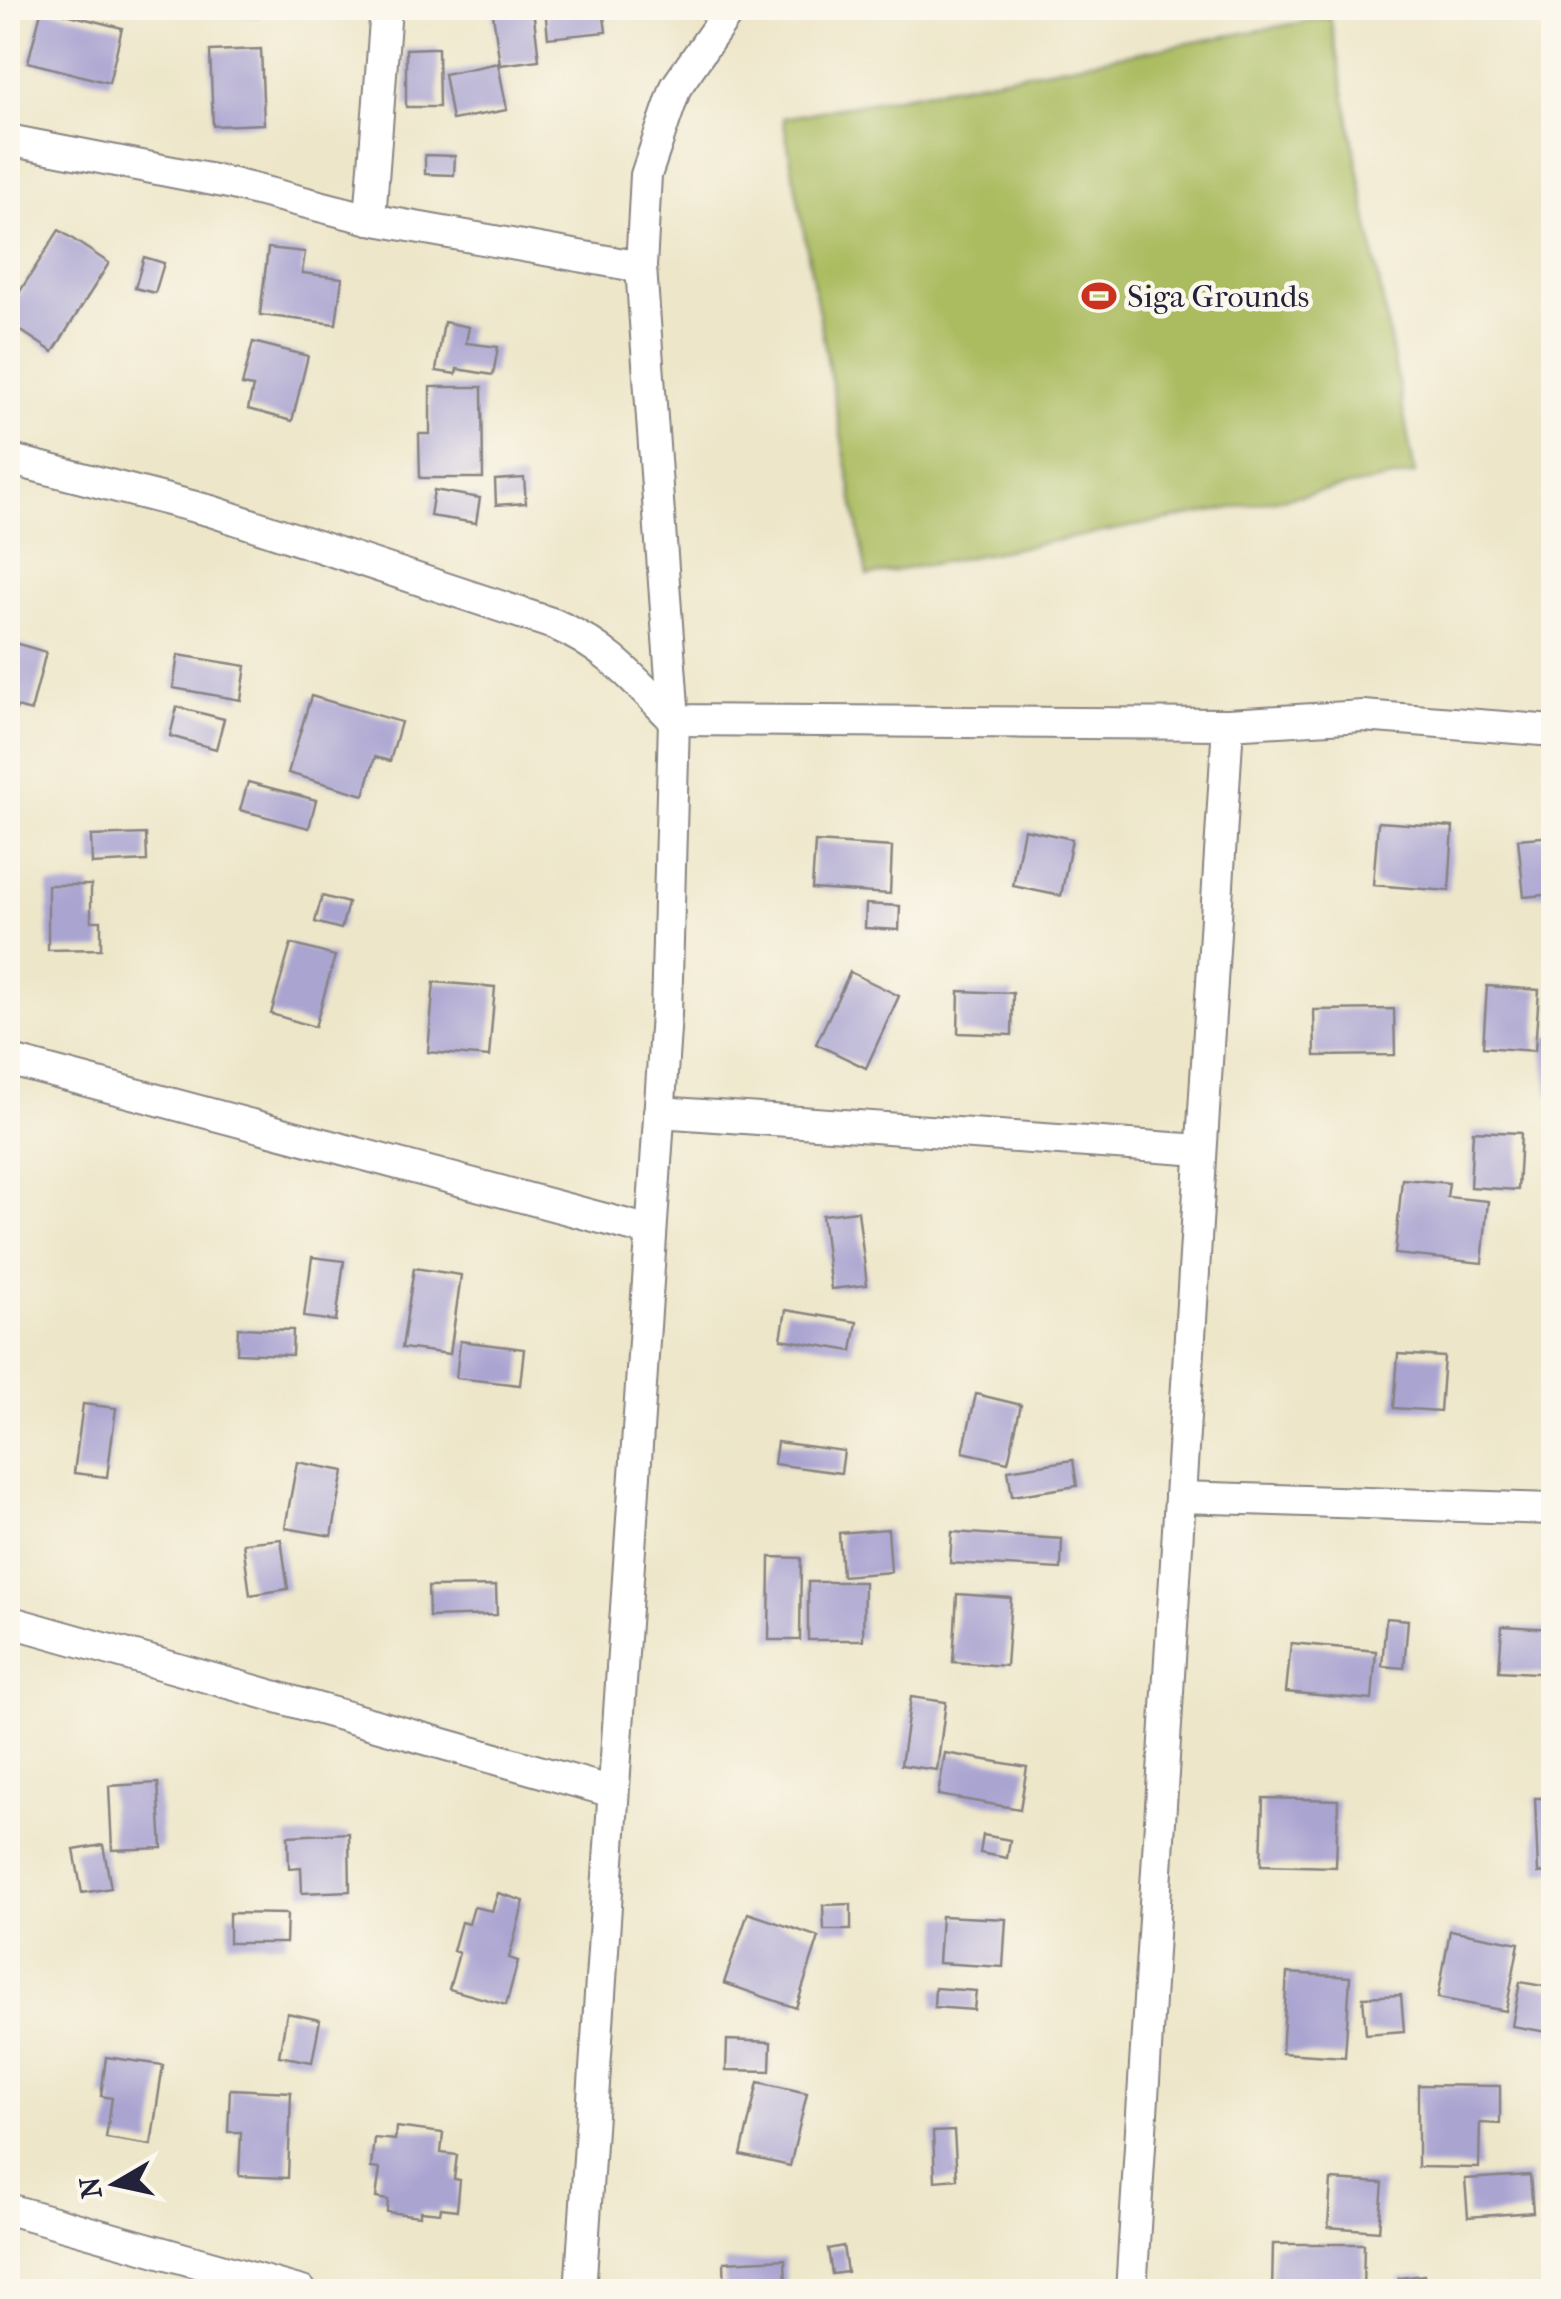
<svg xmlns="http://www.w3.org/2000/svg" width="1561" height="2299" font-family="'IM FELL French Canon',serif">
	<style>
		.green { fill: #abbc60; stroke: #666f4e; stroke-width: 2.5 }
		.building { fill: #aaa4d1 }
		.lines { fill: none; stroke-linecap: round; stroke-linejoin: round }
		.minor-casing { stroke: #888482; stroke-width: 34 }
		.minor { stroke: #fff; stroke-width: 30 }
		.labels { text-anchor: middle; stroke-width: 9; stroke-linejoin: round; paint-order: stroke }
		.poi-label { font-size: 32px; fill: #22223b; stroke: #fbf7ec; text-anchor: start }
	</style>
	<rect width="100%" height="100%" fill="#fbf7ec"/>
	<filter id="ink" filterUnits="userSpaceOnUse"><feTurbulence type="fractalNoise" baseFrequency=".01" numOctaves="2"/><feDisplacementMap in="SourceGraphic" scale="20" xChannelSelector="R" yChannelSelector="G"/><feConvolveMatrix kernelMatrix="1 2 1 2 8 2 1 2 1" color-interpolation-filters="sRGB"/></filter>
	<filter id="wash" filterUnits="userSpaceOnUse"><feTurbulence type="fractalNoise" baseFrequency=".0048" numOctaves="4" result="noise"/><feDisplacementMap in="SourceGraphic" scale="40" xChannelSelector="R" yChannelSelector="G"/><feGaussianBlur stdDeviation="2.25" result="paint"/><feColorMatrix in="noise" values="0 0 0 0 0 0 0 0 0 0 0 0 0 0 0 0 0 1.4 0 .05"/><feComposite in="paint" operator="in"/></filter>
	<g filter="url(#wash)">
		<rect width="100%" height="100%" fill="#ede6c9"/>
		<polygon class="green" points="1330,17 1415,474 867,576 783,118"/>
		<g id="blocks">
			<g class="building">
				<polygon points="42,8 122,28 109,83 28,62"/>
				<polygon points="213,8 258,8 257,17 212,12"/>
				<polygon points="545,8 603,8 606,32 548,38"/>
				<polygon points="533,9 539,60 500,65 493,14"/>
				<polygon points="432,48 438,48 439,107 406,107 406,49"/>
				<polygon points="261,49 264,124 213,126 210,51"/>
				<polygon points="498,63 507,110 452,120 444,74"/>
				<polygon points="425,155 455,156 454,175 425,174"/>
				<polygon points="59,230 109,263 53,352 8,322 8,310"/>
				<polygon points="268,248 305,252 302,273 342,278 336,324 260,315"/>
				<polygon points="144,257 164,263 155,293 135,288"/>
				<polygon points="444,322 469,327 466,343 498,347 493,375 457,369 456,374 436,371"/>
				<polygon points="253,342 308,356 292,421 248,409 253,387 242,385"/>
				<polygon points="430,387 482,387 483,478 420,478 419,434 430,434"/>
				<polygon points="524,478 526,503 496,505 495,480"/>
				<polygon points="434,490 480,498 476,523 430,516"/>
				<polygon points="8,641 46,652 31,711 17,707 14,715 8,713"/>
				<polygon points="178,655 246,666 241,700 173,688"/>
				<polygon points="311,696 401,722 390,761 375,757 364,795 288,773"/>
				<polygon points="177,707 224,719 216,749 170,736"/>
				<polygon points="248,782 316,800 309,828 240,810"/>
				<polygon points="1378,822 1453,827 1449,891 1373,885"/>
				<polygon points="1024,829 1072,839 1061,896 1013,886"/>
				<polygon points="146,834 147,861 92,864 91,836"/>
				<polygon points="1554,836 1554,894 1524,897 1518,839"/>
				<polygon points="815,842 892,847 890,894 812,889"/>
				<polygon points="48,885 91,885 91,921 101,921 101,949 48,950"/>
				<polygon points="322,896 348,903 341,929 315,922"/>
				<polygon points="866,904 900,906 899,930 865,928"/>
				<polygon points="291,944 335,956 315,1027 271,1014"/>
				<polygon points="850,972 899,996 866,1068 816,1044"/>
				<polygon points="434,982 495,987 489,1057 428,1052"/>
				<polygon points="1487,986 1539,990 1535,1051 1483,1047"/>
				<polygon points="959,991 1013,993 1012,1035 958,1033"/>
				<polygon points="1394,1009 1395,1055 1315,1056 1314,1010"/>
				<polygon points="1554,1036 1554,1094 1548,1095 1541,1037"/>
				<polygon points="1473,1131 1521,1133 1518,1190 1470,1187"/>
				<polygon points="1402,1179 1449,1183 1447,1197 1488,1201 1482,1263 1395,1254"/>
				<polygon points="858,1211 867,1285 831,1289 822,1215"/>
				<polygon points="312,1257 344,1261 336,1321 304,1317"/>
				<polygon points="414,1268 461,1275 450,1354 402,1348"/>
				<polygon points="786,1310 857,1322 852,1351 781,1339"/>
				<polygon points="238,1328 293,1330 292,1355 237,1353"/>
				<polygon points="460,1341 524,1349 520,1385 456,1378"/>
				<polygon points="1398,1354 1444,1357 1440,1411 1394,1408"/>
				<polygon points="976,1394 1021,1405 1008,1462 963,1452"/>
				<polygon points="83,1404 116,1408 107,1477 74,1473"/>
				<polygon points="777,1442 844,1451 841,1473 774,1464"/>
				<polygon points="1073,1460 1077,1486 1012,1496 1008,1470"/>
				<polygon points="297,1462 344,1471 332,1536 285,1528"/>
				<polygon points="888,1529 891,1572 842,1576 839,1533"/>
				<polygon points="952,1532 1062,1539 1061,1569 950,1563"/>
				<polygon points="281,1539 288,1589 250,1595 243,1543"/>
				<polygon points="770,1557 801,1558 800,1640 769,1640"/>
				<polygon points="808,1582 864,1582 863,1640 808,1640"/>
				<polygon points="496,1586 497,1615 429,1617 428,1587"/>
				<polygon points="957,1594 1011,1598 1006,1666 953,1662"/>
				<polygon points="1386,1618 1408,1620 1404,1668 1382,1666"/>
				<polygon points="1502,1626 1554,1629 1554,1674 1499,1671"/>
				<polygon points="1291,1643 1376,1651 1372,1700 1286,1692"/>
				<polygon points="911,1697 946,1702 937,1770 901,1765"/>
				<polygon points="945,1753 1027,1767 1020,1809 938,1795"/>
				<polygon points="158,1783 162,1848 112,1850 109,1786"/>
				<polygon points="1263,1798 1338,1800 1336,1867 1261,1865"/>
				<polygon points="1535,1798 1554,1798 1554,1872 1538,1873"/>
				<polygon points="349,1833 350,1891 302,1893 301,1867 289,1868 288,1836"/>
				<polygon points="983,1835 1010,1840 1007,1858 980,1853"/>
				<polygon points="103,1845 111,1888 82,1893 74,1850"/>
				<polygon points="498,1893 524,1901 509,1958 518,1961 506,2005 449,1989 459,1953 453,1951 461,1922 469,1924 474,1907 492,1911"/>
				<polygon points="851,1904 851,1930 824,1930 823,1905"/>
				<polygon points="229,1913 287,1914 286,1943 229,1943"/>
				<polygon points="748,1913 819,1937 796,2008 724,1983"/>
				<polygon points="941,1916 1006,1919 1003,1967 938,1963"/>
				<polygon points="1450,1930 1519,1943 1506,2011 1438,1998"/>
				<polygon points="1287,1973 1350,1977 1345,2057 1282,2053"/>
				<polygon points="1520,1982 1554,1988 1554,2033 1512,2026"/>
				<polygon points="935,1988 976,1991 974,2010 934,2007"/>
				<polygon points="1401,1995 1404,2031 1366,2034 1363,1997"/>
				<polygon points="287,2013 320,2020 312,2062 279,2056"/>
				<polygon points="727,2040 771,2042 770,2071 726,2070"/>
				<polygon points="106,2057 163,2065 151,2145 106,2138 112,2098 101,2096"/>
				<polygon points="758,2082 807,2093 790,2166 741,2155"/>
				<polygon points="1418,2085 1500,2086 1500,2124 1480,2123 1479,2168 1418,2167"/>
				<polygon points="230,2089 291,2092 288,2178 239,2176 241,2132 228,2132"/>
				<polygon points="396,2127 443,2133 441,2153 457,2155 454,2179 460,2180 457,2210 441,2208 440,2213 420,2211 420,2216 387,2212 388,2200 376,2198 380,2169 371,2168 374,2138 395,2140"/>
				<polygon points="954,2131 957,2179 935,2181 933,2132"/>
				<polygon points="1530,2175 1533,2212 1468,2217 1465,2179"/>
				<polygon points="1331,2180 1383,2183 1379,2231 1328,2227"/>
				<polygon points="1273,2244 1364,2244 1363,2292 1272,2292"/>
				<polygon points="843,2246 847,2272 832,2274 828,2249"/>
				<polygon points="785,2259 786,2286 820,2285 821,2292 725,2292 724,2262"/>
				<polygon points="1424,2275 1426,2292 1401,2292 1399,2278"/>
			</g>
		</g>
	</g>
	<g filter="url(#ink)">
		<use href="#blocks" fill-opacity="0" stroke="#888482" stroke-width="2.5"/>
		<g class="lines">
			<g class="minor-casing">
				<g id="minor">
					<polyline points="8,140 229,183 370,219 641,267"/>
					<polyline points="370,219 386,8"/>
					<path d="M8 459 211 511 554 624C606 646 635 680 674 720L1228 724 1180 1497"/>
					<polyline points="1228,724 1363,716 1554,731"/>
					<polyline points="8,1060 650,1231"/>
					<polyline points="659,1112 1201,1150"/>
					<polyline points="8,1621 613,1792"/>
					<polyline points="8,2209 302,2292"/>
					<polyline points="580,2292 666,1014 674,720 641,267 646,175 676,87 731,8"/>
					<polyline points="1131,2292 1180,1497 1554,1509"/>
				</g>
			</g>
			<use href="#minor" class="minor"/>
		</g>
	</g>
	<defs>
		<g id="stadium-bare" transform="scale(2.7)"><path d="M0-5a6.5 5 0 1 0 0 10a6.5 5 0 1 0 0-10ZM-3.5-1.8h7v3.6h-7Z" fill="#c8321e" stroke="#fbf7ec" stroke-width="2.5" paint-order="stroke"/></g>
	</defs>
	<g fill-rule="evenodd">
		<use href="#stadium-bare" x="1099" y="296"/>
	</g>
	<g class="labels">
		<g class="poi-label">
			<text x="1127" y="307">Siga Grounds</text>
		</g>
	</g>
	<rect width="1561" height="2299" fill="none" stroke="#fbf7ec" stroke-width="40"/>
	<g transform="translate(115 2184) rotate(261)" stroke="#fbf7ec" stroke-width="8" paint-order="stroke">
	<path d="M0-8L18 38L0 25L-18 38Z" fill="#22223b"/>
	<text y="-15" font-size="28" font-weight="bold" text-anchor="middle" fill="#22223b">N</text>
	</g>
</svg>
